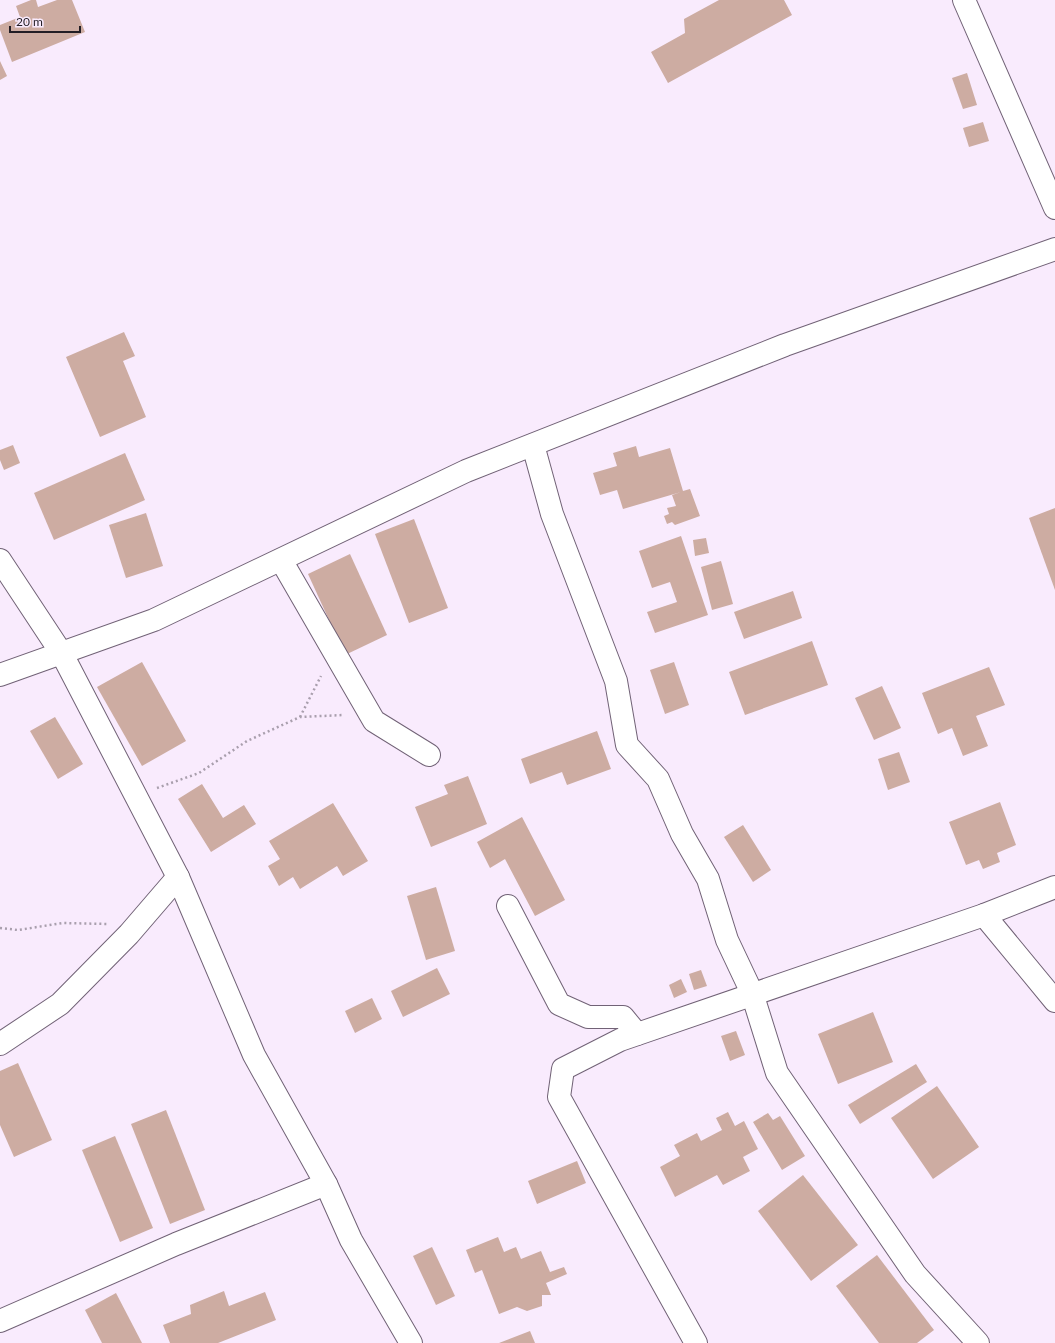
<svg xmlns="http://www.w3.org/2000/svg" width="1055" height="1343" font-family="Lato,sans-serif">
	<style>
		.building { fill: #cdaca2 }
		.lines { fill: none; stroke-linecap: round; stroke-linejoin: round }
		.minor-casing { stroke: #716276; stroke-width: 24 }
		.path { stroke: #a99fad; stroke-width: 2.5; stroke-dasharray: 2 3; stroke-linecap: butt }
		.minor { stroke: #fff; stroke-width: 22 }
	</style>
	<rect width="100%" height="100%" fill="#f9ebfd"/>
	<g class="building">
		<polygon points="31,0 36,0 38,7 57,0 72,0 85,32 12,62 0,30 0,25 20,17 16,6"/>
		<polygon points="719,0 784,0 792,15 668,83 651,52 685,33 684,19"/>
		<polygon points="0,61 7,76 0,80"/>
		<polygon points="967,73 977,105 963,109 952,78"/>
		<polygon points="983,122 989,141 969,147 963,128"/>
		<polygon points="124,332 135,356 123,361 146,417 100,437 66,357"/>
		<polygon points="13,445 20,463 4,470 0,460 0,450"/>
		<polygon points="636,446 639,457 670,448 683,491 690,489 700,516 675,525 672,522 667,524 664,516 669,514 667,508 676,506 672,495 681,492 623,509 617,490 600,495 593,473 617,466 613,453"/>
		<polygon points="125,453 145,500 54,540 34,493"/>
		<polygon points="1055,508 1055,590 1029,518"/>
		<polygon points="146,513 163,566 126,578 109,525"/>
		<polygon points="414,519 448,608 409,623 375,534"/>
		<polygon points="681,536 708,615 655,633 647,612 677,602 670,582 652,588 639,551"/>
		<polygon points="706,538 709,553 695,556 693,540"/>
		<polygon points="350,554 387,635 345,655 308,574"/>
		<polygon points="721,561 733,604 712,610 701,567"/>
		<polygon points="793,591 802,618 744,639 734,612"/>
		<polygon points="812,641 828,685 745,715 729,672"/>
		<polygon points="142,662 186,741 142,766 97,687"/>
		<polygon points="674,662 689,705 665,714 650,670"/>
		<polygon points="989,667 1005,705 976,716 988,746 963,756 952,728 938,734 922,693"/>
		<polygon points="882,686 901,728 874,740 855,698"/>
		<polygon points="55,717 83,764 58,779 30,731"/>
		<polygon points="597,731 611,769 567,785 562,772 530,784 521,759"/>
		<polygon points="899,752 910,782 888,790 878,759"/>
		<polygon points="468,776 487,824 431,847 415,807 448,794 444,785"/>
		<polygon points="202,784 223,818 244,805 256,824 211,852 178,799"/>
		<polygon points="1000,802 1016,845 997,853 1000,862 983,869 979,860 966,865 949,822"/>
		<polygon points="333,803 368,861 343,876 337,866 300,889 293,877 279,886 268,866 280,859 269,841"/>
		<polygon points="522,817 565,900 535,916 505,859 490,868 477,842"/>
		<polygon points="743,825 771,870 753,882 724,837"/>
		<polygon points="436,887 455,951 426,960 407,896"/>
		<polygon points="437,968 450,994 403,1017 391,991"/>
		<polygon points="701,970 707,986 694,990 689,974"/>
		<polygon points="681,979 687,992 674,998 669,985"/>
		<polygon points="372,998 382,1019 355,1033 345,1011"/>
		<polygon points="873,1012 893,1062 838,1084 818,1034"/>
		<polygon points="736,1031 745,1055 730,1061 721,1036"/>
		<polygon points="18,1063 52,1140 14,1157 0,1125 0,1071"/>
		<polygon points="916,1064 927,1082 860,1124 848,1105"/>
		<polygon points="937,1086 979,1147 933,1179 891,1118"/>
		<polygon points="166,1110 205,1210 170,1224 131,1124"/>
		<polygon points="728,1112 735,1126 744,1121 758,1149 743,1157 750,1171 723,1185 717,1175 675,1197 660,1167 680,1156 674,1145 697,1133 701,1141 722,1130 716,1118"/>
		<polygon points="768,1113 773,1120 780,1116 805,1156 782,1170 753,1122"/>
		<polygon points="115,1136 153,1228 120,1242 82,1150"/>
		<polygon points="577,1161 586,1183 537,1204 528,1181"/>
		<polygon points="803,1175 858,1245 811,1281 758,1211"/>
		<polygon points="498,1237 504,1252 516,1247 521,1259 541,1251 550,1272 564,1267 567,1274 546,1283 551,1295 542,1295 542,1306 527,1311 517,1307 499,1314 482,1270 475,1273 466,1250"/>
		<polygon points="432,1247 455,1296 436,1305 413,1256"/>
		<polygon points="877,1255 934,1330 917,1343 879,1343 836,1286"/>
		<polygon points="224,1291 229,1306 265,1292 276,1320 218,1343 170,1343 163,1325 191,1314 190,1305"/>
		<polygon points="116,1293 142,1343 102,1343 85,1310"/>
		<polygon points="530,1331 535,1343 499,1343"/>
	</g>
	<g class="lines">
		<g class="minor-casing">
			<g id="minor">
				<polyline points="964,0 1055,208"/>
				<polyline points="533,445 552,514 616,681 627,745 658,779 682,834 708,879 727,940 752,993 777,1073 915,1274 978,1343"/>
				<polyline points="0,560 62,654 178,877 254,1055 326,1184 351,1240 411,1343"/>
				<polyline points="281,560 374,721 429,755"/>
				<polyline points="0,675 154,620 466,471 785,345 1055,249"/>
				<polyline points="508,906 559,1004 588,1017 623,1017 637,1034"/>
				<polyline points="984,915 1055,1001"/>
				<polyline points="0,1044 60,1004 129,934 178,877"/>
				<polyline points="0,1321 176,1244 326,1184"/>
				<polyline points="696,1343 559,1097 563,1069 620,1040 984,915 1055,887"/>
			</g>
		</g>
		<g class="path">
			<polyline points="300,717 321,676"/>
			<polyline points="157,788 199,773 247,741 300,717 344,715"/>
			<polyline points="0,928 18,930 63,923 107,924"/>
		</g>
		<use href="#minor" class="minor"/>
	</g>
	<path d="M10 26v6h70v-6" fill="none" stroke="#221d25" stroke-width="2"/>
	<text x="16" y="26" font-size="12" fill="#221d25" stroke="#f9ebfd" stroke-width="3" paint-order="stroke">20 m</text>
</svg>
